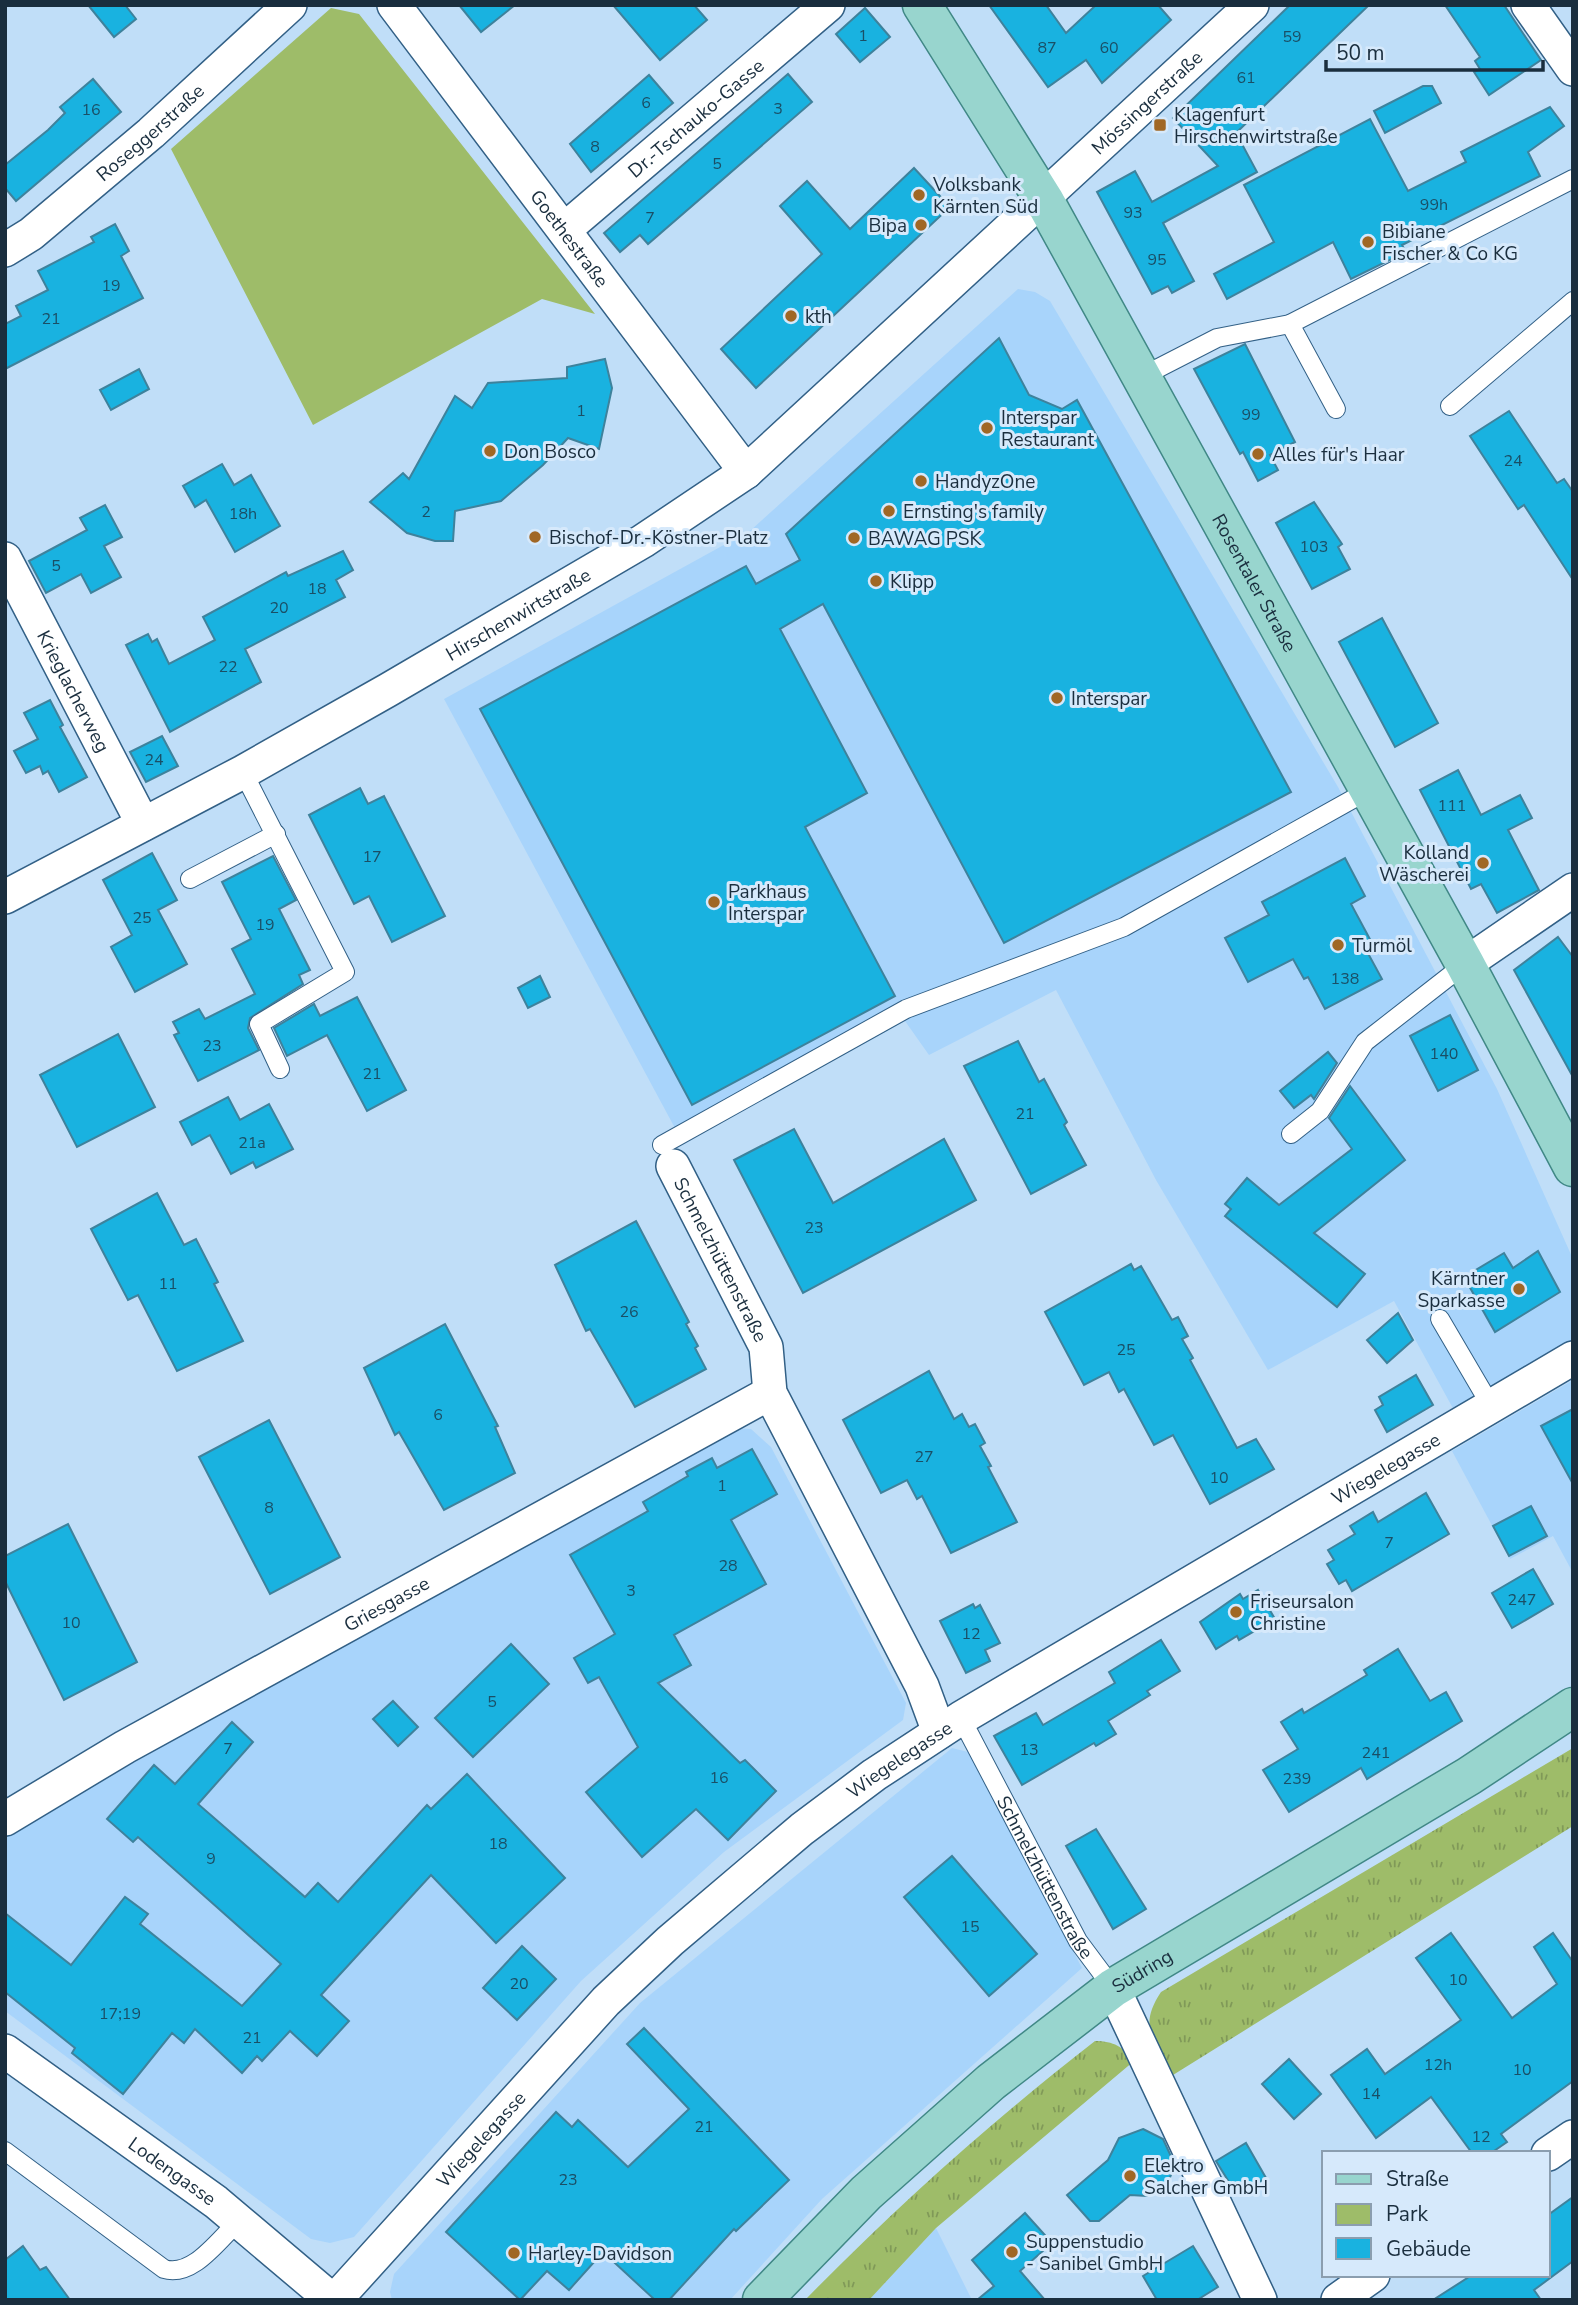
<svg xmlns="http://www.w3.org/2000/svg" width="1578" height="2305" font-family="'Nunito Sans',sans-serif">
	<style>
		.built { fill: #a8d4fb }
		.grass { fill: url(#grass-tufts) }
		.park { fill: #9ebc69 }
		.building { fill: #19b2e0; stroke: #3e829c; stroke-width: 2 }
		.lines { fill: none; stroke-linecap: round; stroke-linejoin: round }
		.service-casing { stroke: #326086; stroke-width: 20 }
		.minor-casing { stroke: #326086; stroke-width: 36 }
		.primary-casing { stroke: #408886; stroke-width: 41 }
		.service { stroke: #fff; stroke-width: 18 }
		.minor { stroke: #fff; stroke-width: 33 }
		.primary { stroke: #98d5ce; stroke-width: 38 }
		.poi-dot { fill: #a06725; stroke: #d6e9fb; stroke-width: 2.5 }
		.labels { text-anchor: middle; stroke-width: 6; stroke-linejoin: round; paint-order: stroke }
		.number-label { font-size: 16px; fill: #1a4f66 }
		.street-label { font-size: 19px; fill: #1a2e3e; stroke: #d6e9fb }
		.poi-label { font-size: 19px; fill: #1a2e3e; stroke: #d6e9fb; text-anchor: start }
	</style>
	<defs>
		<pattern id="grass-tufts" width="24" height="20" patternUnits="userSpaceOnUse" patternTransform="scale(1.75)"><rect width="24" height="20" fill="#9ebc69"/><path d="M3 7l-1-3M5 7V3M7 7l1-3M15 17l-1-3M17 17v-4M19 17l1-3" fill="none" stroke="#809958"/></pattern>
	</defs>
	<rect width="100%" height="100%" fill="#c0def8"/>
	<g class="built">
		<polygon points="1018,289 1035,292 1050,301 1338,787 1497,1089 1573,1259 1573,1342 1455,1412 1394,1301 1268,1370 1156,1180 1056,990 929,1055 905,1021 683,1143 444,699 751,530"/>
		<polygon points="1573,1380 1573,1573 1553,1536 1510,1559 1452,1451"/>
		<polygon points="735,1428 751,1429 771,1447 906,1703 903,1720 724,1852 581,1981 354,2237 330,2243 311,2239 5,2011 5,1839 25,1823"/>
		<polygon points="952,1748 968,1752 1082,1968 822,2199 730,2300 392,2300 390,2292 394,2274 640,2003"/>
		<polygon points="936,2228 972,2300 869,2300"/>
	</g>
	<g class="grass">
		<path d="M1573 1748V1826L1173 2075C1155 2040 1137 2028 1161 1992Z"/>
		<path d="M1095 2041C1114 2041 1123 2047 1134 2061L936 2228 869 2300H805C897 2206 992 2121 1095 2041Z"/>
	</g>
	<polygon class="park" points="331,8 359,14 595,314 542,299 313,425 171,149"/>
	<g class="building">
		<polygon points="88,5 125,5 136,19 114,37"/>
		<polygon points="459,5 515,5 481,32"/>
		<polygon points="613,5 694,5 707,20 660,60"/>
		<polygon points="989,5 1046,5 1066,33 1096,5 1158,5 1171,20 1102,83 1086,60 1048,87"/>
		<polygon points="1290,5 1369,5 1236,133 1257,172 1163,223 1194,281 1172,293 1168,286 1152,294 1097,192 1135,171 1152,202 1218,166 1173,118"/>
		<polygon points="1445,5 1504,5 1541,60 1489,95 1474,72 1480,69 1475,61 1480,57"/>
		<polygon points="865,8 890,37 860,62 836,34"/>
		<polygon points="788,74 812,102 648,244 640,235 620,252 604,233"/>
		<polygon points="649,75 673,103 591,172 570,144"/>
		<polygon points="93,79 121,112 16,201 5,188 5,165 48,130 65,113 60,107"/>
		<polygon points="1423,86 1432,86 1441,103 1385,133 1374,111"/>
		<polygon points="1550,107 1564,126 1528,152 1540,176 1402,245 1406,252 1351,279 1333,242 1227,299 1214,274 1274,242 1244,185 1370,119 1408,191 1466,162 1461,152"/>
		<polygon points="914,168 950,207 756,388 721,349 822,254 780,206 807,181 850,229"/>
		<polygon points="115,224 129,251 121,256 143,298 5,369 5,324 21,316 16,306 48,290 38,271 94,242 91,237"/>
		<polygon points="999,338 1029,395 1062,409 1077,400 1291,792 1004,943 823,604 780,629 867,793 805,827 895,996 692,1105 480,709 746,566 756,584 800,560 786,534"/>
		<polygon points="1245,344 1295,442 1270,455 1278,470 1258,481 1243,452 1240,454 1194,369"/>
		<polygon points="605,359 612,388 599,449 568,438 543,465 501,501 455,511 453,541 435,541 407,533 370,502 403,473 409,479 455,396 472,408 488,383 567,378 567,367"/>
		<polygon points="139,369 149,389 111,410 100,390"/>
		<polygon points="1509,411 1557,483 1564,479 1573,492 1573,580 1524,505 1518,509 1470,436"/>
		<polygon points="222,464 234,485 251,475 280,526 235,552 206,500 195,507 183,486"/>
		<polygon points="1314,502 1342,544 1338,547 1350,569 1312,589 1276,523"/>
		<polygon points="105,505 122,537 104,546 121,577 91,593 81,574 46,593 29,561 87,530 80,518"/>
		<polygon points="343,551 353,570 336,580 345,597 245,649 261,682 170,732 126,645 148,634 152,642 157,639 169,664 215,640 203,617 286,572 288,576"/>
		<polygon points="1382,618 1438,723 1395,747 1339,642"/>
		<polygon points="50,700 63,725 60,727 87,777 59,792 48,771 43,774 40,766 26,773 14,751 38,739 24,713"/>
		<polygon points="162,736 178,766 146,782 130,752"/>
		<polygon points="1458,770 1481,815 1520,795 1532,818 1508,830 1539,890 1497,913 1481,884 1471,889 1420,790"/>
		<polygon points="360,788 368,804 384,796 445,916 392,942 369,896 354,904 309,815"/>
		<polygon points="152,853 177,900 158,910 187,964 135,992 111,947 132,935 103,880"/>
		<polygon points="273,856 296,900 279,909 310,970 299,975 303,984 250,1018 248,1028 259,1050 198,1081 174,1035 179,1033 173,1022 199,1009 205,1019 255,994 232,949 251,939 222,882"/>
		<polygon points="1345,858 1365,896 1351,904 1372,943 1364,946 1382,979 1325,1009 1308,977 1304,979 1293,959 1248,982 1225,938 1269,915 1262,902"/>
		<polygon points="1558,937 1573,957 1573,1077 1514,970"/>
		<polygon points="540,976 550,997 528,1008 518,988"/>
		<polygon points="357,997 406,1090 367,1111 327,1035 287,1056 274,1028 314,1004 320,1016"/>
		<polygon points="1450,1015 1478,1070 1438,1091 1410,1036"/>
		<polygon points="118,1034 155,1107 77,1147 40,1075"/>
		<polygon points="1018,1041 1039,1082 1044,1079 1067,1122 1064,1125 1086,1165 1031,1194 964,1066"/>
		<polygon points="1328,1052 1337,1063 1314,1099 1311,1095 1294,1108 1280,1091"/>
		<polygon points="1350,1086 1405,1160 1314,1233 1365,1274 1337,1307 1225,1216 1231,1209 1225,1204 1247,1178 1279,1205 1352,1149 1329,1118"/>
		<polygon points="228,1097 240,1120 269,1104 293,1149 256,1168 253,1162 231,1174 210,1135 192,1145 180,1122"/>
		<polygon points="794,1129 833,1203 944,1139 976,1200 803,1293 734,1160"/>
		<polygon points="157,1193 184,1245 196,1239 218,1282 214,1284 243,1341 177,1371 138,1295 128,1300 91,1229"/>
		<polygon points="636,1221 689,1322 686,1324 698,1346 695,1348 706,1369 635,1407 590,1329 586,1331 555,1265"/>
		<polygon points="1538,1251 1560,1292 1495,1332 1464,1277 1504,1253 1513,1268"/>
		<polygon points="1131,1264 1134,1270 1141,1266 1172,1320 1178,1317 1188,1336 1182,1339 1193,1358 1190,1360 1237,1448 1256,1439 1274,1469 1210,1504 1173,1435 1154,1445 1124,1389 1119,1392 1109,1372 1084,1385 1045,1312"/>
		<polygon points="1398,1313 1413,1340 1387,1363 1367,1340"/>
		<polygon points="445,1324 498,1426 495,1427 515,1473 444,1510 399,1432 395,1435 364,1368"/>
		<polygon points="929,1371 954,1419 962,1414 969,1427 975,1424 985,1443 980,1446 991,1466 988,1467 1017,1522 951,1553 922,1496 917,1499 907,1480 881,1493 843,1420"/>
		<polygon points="1416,1375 1433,1405 1387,1432 1375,1410 1383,1405 1379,1397"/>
		<polygon points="1573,1409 1573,1484 1541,1426"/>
		<polygon points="269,1420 340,1557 270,1594 199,1457"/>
		<polygon points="752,1449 777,1494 731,1520 766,1584 674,1635 691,1665 658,1683 740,1763 745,1760 776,1791 728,1840 696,1809 642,1857 586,1792 638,1747 599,1677 588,1683 574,1658 615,1634 570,1555 648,1511 643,1502 688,1476 686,1472 712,1458 717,1468"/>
		<polygon points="1426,1493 1449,1534 1352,1591 1346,1580 1339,1584 1327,1564 1334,1560 1328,1550 1355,1534 1350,1526 1373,1512 1378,1522"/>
		<polygon points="1531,1506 1547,1536 1509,1556 1493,1526"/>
		<polygon points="68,1524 137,1662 64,1700 5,1581 5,1556"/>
		<polygon points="1533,1569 1553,1604 1512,1628 1492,1593"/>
		<polygon points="1258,1590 1275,1619 1239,1640 1237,1636 1216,1649 1200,1622 1240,1594 1243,1599"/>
		<polygon points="973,1604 975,1608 980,1605 1000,1643 985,1650 990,1661 966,1673 940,1621"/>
		<polygon points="1161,1640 1180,1671 1147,1691 1150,1695 1108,1721 1116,1734 1096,1746 1094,1743 1022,1785 994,1736 1036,1713 1043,1725 1115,1683 1109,1672"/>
		<polygon points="511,1644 549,1684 473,1757 435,1718"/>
		<polygon points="1398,1649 1430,1701 1446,1692 1462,1721 1367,1779 1361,1768 1289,1812 1263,1770 1298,1749 1281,1722 1302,1709 1304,1713 1367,1675 1364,1670"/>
		<polygon points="393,1701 418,1727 398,1746 373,1719"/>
		<polygon points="232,1722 253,1742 198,1804 305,1897 318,1883 338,1902 427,1805 431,1809 467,1774 565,1878 496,1943 431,1875 321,1995 349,2021 317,2056 290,2031 262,2061 257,2056 242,2073 195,2029 184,2043 172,2033 123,2094 72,2053 75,2048 5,1992 5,1913 71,1965 125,1897 148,1914 140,1924 242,2006 281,1964 138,1837 133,1842 107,1819 154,1765 175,1784"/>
		<polygon points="1096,1829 1146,1909 1113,1929 1066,1846"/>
		<polygon points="952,1856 1037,1954 989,1996 904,1897"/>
		<polygon points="1451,1933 1512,2018 1557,1984 1534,1947 1553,1933 1573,1962 1573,2081 1501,2134 1507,2142 1491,2153 1472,2153 1431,2097 1376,2138 1331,2075 1367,2049 1385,2074 1461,2020 1416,1958"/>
		<polygon points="522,1946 556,1979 517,2020 483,1988"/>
		<polygon points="644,2028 789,2180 736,2231 734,2229 669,2300 655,2300 603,2252 569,2290 547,2271 520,2300 446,2232 556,2112 572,2127 578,2120 628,2167 689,2109 627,2044"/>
		<polygon points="1289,2059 1321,2094 1294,2119 1262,2084"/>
		<polygon points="1143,2129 1163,2139 1175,2165 1166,2187 1147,2196 1130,2195 1099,2221 1090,2221 1067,2195 1108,2160 1119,2138"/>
		<polygon points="1246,2143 1266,2178 1237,2195 1216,2161"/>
		<polygon points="1573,2197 1573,2261 1534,2290 1541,2300 1433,2300 1472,2275 1548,2275 1548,2215"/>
		<polygon points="1025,2213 1052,2243 1020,2271 1045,2300 977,2300 994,2286 972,2260"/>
		<polygon points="23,2246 40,2270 46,2267 70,2300 5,2300 5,2260"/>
		<polygon points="1193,2246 1218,2287 1197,2300 1157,2300 1143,2276"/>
	</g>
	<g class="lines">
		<g class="service-casing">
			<g id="service">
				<polyline points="1290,324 1336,409"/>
				<polyline points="1141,377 1217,338 1290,324 1573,179"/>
				<polyline points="1450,406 1573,301"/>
				<polyline points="243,772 345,972 259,1024 280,1069"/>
				<polyline points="190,879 276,834"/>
				<polyline points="1291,1134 1320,1111 1365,1042 1465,964"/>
				<polyline points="662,1145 906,1009 1124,927 1369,790"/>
				<polyline points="1440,1319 1491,1406"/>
				<path id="s1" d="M961 1718 1078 1941 1113 1988"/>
				<path d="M5 2151 164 2269C193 2278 219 2239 239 2221"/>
			</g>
		</g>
		<g class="minor-casing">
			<g id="minor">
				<path id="s2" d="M394 5 746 472"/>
				<polyline points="1528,5 1573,69"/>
				<path id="s3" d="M564 230 828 5"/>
				<path id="s4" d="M5 250 31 234 151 133 290 5"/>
				<path id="s5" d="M5 559 143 824"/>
				<path id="s6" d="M5 897 243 772 388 690 643 541 746 472 1252 5"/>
				<polyline points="1465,964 1573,890"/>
				<path id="s7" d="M673 1166 766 1347 770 1393 922 1686 939 1732"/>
				<path id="s8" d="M5 1819 125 1747 770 1393"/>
				<polyline points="1113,1988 1260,2300"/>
				<path id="s9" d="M5 2051 216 2202 332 2300"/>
				<polyline points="1548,2154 1573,2137"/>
				<path id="s10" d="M335 2300 606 2001 670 1941 802 1829 874 1775 961 1718 1573 1358"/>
				<polyline points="1338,2300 1373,2275"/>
			</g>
		</g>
		<g class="primary-casing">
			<g id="primary">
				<path id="s11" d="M922 5 1044 200 1465 964 1573 1167"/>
				<path id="s12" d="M762 2300 866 2193 991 2082 1113 1988 1469 1776 1573 1707"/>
			</g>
		</g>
		<use href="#service" class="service"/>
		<use href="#minor" class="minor"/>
		<use href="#primary" class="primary"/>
	</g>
	<g class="poi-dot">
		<rect x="1153" y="118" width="14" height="14" rx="3.5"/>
		<circle cx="919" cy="195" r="7"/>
		<circle cx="921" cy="225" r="7"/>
		<circle cx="1368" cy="242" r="7"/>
		<circle cx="791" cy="316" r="7"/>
		<circle cx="987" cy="428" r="7"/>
		<circle cx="490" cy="451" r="7"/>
		<circle cx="1258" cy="454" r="7"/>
		<circle cx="921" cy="481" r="7"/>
		<circle cx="889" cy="511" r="7"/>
		<circle cx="535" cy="537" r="7"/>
		<circle cx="854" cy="538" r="7"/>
		<circle cx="876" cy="581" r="7"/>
		<circle cx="1057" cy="698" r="7"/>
		<circle cx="1483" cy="863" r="7"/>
		<circle cx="714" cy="902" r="7"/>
		<circle cx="1338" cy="945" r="7"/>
		<circle cx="1519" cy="1289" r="7"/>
		<circle cx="1236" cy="1612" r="7"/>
		<circle cx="1130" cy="2176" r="7"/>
		<circle cx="1012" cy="2252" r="7"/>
		<circle cx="514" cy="2253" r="7"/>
	</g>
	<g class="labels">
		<g class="number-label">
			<text x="863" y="41">1</text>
			<text x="1292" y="42">59</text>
			<text x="1047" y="53">87</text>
			<text x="1109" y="53">60</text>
			<text x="1246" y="83">61</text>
			<text x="646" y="108">6</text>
			<text x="778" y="114">3</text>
			<text x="91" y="115">16</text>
			<text x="595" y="152">8</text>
			<text x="717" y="169">5</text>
			<text x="1434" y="210">99h</text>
			<text x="1133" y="218">93</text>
			<text x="650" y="223">7</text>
			<text x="1157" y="265">95</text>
			<text x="111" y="291">19</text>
			<text x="51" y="324">21</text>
			<text x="581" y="416">1</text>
			<text x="1251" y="420">99</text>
			<text x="1513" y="466">24</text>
			<text x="426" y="517">2</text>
			<text x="243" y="519">18h</text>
			<text x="1314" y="552">103</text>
			<text x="56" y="571">5</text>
			<text x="317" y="594">18</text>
			<text x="279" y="613">20</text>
			<text x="228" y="672">22</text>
			<text x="154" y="765">24</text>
			<text x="1452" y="811">111</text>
			<text x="372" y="862">17</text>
			<text x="142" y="923">25</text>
			<text x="265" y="930">19</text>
			<text x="1345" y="984">138</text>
			<text x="212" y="1051">23</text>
			<text x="1444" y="1059">140</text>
			<text x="372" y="1079">21</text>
			<text x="1025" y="1119">21</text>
			<text x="252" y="1148">21a</text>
			<text x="814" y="1233">23</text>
			<text x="168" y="1289">11</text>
			<text x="629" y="1317">26</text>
			<text x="1126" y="1355">25</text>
			<text x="438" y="1420">6</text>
			<text x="924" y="1462">27</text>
			<text x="1219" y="1483">10</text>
			<text x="722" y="1491">1</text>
			<text x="269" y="1513">8</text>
			<text x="1389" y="1548">7</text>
			<text x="728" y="1571">28</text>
			<text x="631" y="1596">3</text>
			<text x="1522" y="1605">247</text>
			<text x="71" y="1628">10</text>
			<text x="971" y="1639">12</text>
			<text x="492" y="1707">5</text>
			<text x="228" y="1754">7</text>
			<text x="1029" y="1755">13</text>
			<text x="1376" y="1758">241</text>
			<text x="719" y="1783">16</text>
			<text x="1297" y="1784">239</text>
			<text x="498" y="1849">18</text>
			<text x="211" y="1864">9</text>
			<text x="970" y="1932">15</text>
			<text x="1458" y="1985">10</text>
			<text x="519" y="1989">20</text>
			<text x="120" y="2019">17;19</text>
			<text x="252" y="2043">21</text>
			<text x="1438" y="2070">12h</text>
			<text x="1522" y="2075">10</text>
			<text x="1371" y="2099">14</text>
			<text x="704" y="2132">21</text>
			<text x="1481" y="2142">12</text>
			<text x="568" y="2185">23</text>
		</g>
		<g class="street-label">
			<text dy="7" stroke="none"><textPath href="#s6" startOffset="1400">Mössingerstraße</textPath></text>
			<text dy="7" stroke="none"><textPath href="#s3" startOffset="173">Dr.-Tschauko-Gasse</textPath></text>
			<text dy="7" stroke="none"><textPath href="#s4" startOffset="187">Roseggerstraße</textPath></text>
			<text dy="7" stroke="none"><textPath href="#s2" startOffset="292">Goethestraße</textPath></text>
			<text dy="7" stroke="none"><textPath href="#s11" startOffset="667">Rosentaler Straße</textPath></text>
			<text dy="7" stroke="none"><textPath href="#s6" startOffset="586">Hirschenwirtstraße</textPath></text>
			<text dy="7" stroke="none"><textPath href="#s5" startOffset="149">Krieglacherweg</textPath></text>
			<text dy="7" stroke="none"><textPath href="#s7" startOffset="105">Schmelzhüttenstraße</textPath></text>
			<text dy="7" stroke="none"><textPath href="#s10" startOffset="1351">Wiegelegasse</textPath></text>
			<text dy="7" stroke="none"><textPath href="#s8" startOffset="438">Griesgasse</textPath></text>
			<text dy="7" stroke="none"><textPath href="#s10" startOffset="784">Wiegelegasse</textPath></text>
			<text dy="7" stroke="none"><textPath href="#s1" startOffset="180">Schmelzhüttenstraße</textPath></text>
			<text dy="7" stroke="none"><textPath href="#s12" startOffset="504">Südring</textPath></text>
			<text dy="7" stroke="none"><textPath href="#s10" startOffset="217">Wiegelegasse</textPath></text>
			<text dy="7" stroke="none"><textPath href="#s9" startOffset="206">Lodengasse</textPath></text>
		</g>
		<g class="poi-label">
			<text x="1174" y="121">Klagenfurt<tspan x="1174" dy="22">Hirschenwirtstraße</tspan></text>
			<text x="933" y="191">Volksbank<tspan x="933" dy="22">Kärnten Süd</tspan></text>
			<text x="907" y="232" text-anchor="end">Bipa</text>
			<text x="1382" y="238">Bibiane<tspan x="1382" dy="22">Fischer &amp; Co KG</tspan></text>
			<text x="805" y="323">kth</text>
			<text x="1001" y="424">Interspar<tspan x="1001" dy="22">Restaurant</tspan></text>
			<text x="504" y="458">Don Bosco</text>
			<text x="1272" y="461">Alles für's Haar</text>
			<text x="935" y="488">HandyzOne</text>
			<text x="903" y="518">Ernsting's family</text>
			<text x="549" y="544">Bischof-Dr.-Köstner-Platz</text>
			<text x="868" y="545">BAWAG PSK</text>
			<text x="890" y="588">Klipp</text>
			<text x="1071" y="705">Interspar</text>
			<text x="1469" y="859" text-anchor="end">Kolland<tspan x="1469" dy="22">Wäscherei</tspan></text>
			<text x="728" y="898">Parkhaus<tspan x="728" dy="22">Interspar</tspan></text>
			<text x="1352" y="952">Turmöl</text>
			<text x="1505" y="1285" text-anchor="end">Kärntner<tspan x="1505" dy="22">Sparkasse</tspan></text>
			<text x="1250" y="1608">Friseursalon<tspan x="1250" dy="22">Christine</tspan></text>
			<text x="1144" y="2172">Elektro<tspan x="1144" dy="22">Salcher GmbH</tspan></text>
			<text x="1026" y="2248">Suppenstudio<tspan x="1026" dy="22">- Sanibel GmbH</tspan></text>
			<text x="528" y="2260">Harley-Davidson</text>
		</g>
	</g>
	<rect width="1578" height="2305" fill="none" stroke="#1a2e3e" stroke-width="14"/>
	<rect x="1322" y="2151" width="228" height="126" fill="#d6e9fb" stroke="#8b9eaf" stroke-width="2"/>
	<rect x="1336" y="2174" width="35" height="10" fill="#98d5ce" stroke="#8b9eaf" stroke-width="2"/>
	<text x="1386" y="2186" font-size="21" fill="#1a2e3e">Straße</text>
	<rect x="1336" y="2204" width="35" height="21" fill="#9ebc69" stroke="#8b9eaf" stroke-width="2"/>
	<text x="1386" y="2221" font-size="21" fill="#1a2e3e">Park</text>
	<rect x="1336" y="2238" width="35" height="21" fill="#19b2e0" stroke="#8b9eaf" stroke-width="2"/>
	<text x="1386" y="2256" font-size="21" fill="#1a2e3e">Gebäude</text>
	<path d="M1326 60v10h217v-10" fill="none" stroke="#1a2e3e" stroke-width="3.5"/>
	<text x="1336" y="60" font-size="21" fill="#1a2e3e" stroke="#d6e9fb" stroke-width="5" paint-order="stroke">50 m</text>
</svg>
